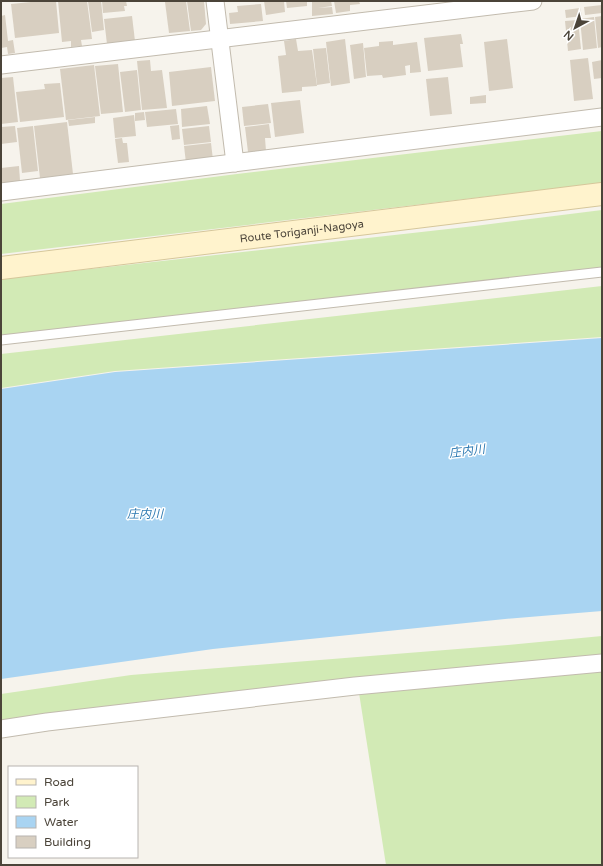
<svg xmlns="http://www.w3.org/2000/svg" width="603" height="866" font-family="'Varela Round','Noto Sans JP',sans-serif">
	<style>
		.green { fill: #d2eab5 }
		.water { fill: #a9d4f2 }
		.building { fill: #d8cfc1 }
		.lines { fill: none; stroke-linecap: round; stroke-linejoin: round }
		.service-casing { stroke: #c2bbae; stroke-width: 11 }
		.minor-casing { stroke: #c2bbae; stroke-width: 19 }
		.secondary-casing { stroke: #d6c79b; stroke-width: 24 }
		.service { stroke: #fff; stroke-width: 9 }
		.minor { stroke: #fff; stroke-width: 17 }
		.secondary { stroke: #fff3cd; stroke-width: 22 }
		.labels { text-anchor: middle; stroke-width: 3; stroke-linejoin: round; paint-order: stroke }
		.street-label { font-size: 11px; fill: #4b4439; stroke: #fff }
		.water-label { font-size: 12px; font-style: italic; fill: #2e7ab2; stroke: #fff }
	</style>
	<rect width="100%" height="100%" fill="#f6f3ec"/>
	<g class="green">
		<polygon points="602,131 602,183 1,254 1,204 237,174"/>
		<polygon points="602,210 602,269 1,337 1,279 475,226"/>
		<polygon points="602,286 602,337 115,371 1,388 1,354"/>
		<polygon points="602,636 602,656 1,724 1,694 131,675 508,645"/>
		<polygon points="602,668 602,865 386,865 359,693"/>
	</g>
	<polygon class="water" points="602,338 602,611 505,619 213,649 1,679 1,389 115,372"/>
	<g class="building">
		<polygon points="41,1 56,1 59,33 15,38 11,4"/>
		<polygon points="58,1 87,1 92,39 81,40 82,46 71,47 71,41 62,42"/>
		<polygon points="88,1 101,1 104,30 92,32"/>
		<polygon points="102,1 126,1 127,6 124,6 125,11 103,13"/>
		<polygon points="178,1 186,1 190,31 169,33 165,2"/>
		<polygon points="187,1 204,1 206,24 201,30 191,31"/>
		<polygon points="264,1 284,1 285,12 266,15"/>
		<polygon points="286,1 307,1 307,6 287,8"/>
		<polygon points="312,1 331,1 332,6 318,8 332,7 333,14 312,16"/>
		<polygon points="334,1 359,1 360,4 350,5 350,11 336,13"/>
		<polygon points="261,4 263,21 230,24 229,13 238,12 237,6"/>
		<polygon points="602,5 602,13 585,15 584,7"/>
		<polygon points="580,8 582,16 566,18 565,10"/>
		<polygon points="5,15 8,41 13,40 15,53 8,54 7,47 1,48 1,16"/>
		<polygon points="132,16 135,41 107,44 104,19"/>
		<polygon points="602,16 602,47 598,48 595,17"/>
		<polygon points="594,17 597,48 583,50 580,19"/>
		<polygon points="578,20 581,49 568,51 565,21"/>
		<polygon points="461,34 463,44 460,44 463,67 428,71 424,38"/>
		<polygon points="296,39 298,51 312,50 317,86 302,87 302,91 282,93 278,56 286,55 284,41"/>
		<polygon points="345,39 350,83 331,86 326,42"/>
		<polygon points="507,39 513,88 489,91 484,42"/>
		<polygon points="393,41 393,45 417,42 421,72 410,73 410,65 405,66 406,75 383,78 382,75 367,76 364,48 379,46 379,42"/>
		<polygon points="363,43 366,77 354,79 350,45"/>
		<polygon points="326,48 330,83 317,85 313,49"/>
		<polygon points="588,58 593,99 574,101 570,60"/>
		<polygon points="150,60 151,71 162,70 167,108 142,110 137,61"/>
		<polygon points="602,60 602,78 594,79 592,62"/>
		<polygon points="118,64 123,112 101,114 95,66"/>
		<polygon points="94,65 100,116 66,120 60,69"/>
		<polygon points="211,67 215,101 172,106 169,72"/>
		<polygon points="137,70 141,110 125,112 120,72"/>
		<polygon points="13,77 18,122 1,124 1,78"/>
		<polygon points="448,77 452,114 430,116 426,79"/>
		<polygon points="60,83 64,117 20,122 16,92 45,89 44,84"/>
		<polygon points="486,95 486,103 470,104 470,97"/>
		<polygon points="300,100 304,133 275,137 271,103"/>
		<polygon points="268,104 271,123 244,126 242,107"/>
		<polygon points="207,106 210,124 182,127 181,109"/>
		<polygon points="176,109 178,124 147,127 145,112"/>
		<polygon points="144,112 145,120 135,121 135,113"/>
		<polygon points="134,115 136,136 115,138 113,118"/>
		<polygon points="95,117 95,123 69,126 68,120"/>
		<polygon points="67,122 73,174 40,178 34,126"/>
		<polygon points="269,124 271,138 265,138 266,151 248,152 245,127"/>
		<polygon points="179,125 180,139 172,140 170,126"/>
		<polygon points="15,126 17,142 1,144 1,127"/>
		<polygon points="33,126 38,171 22,173 17,128"/>
		<polygon points="209,126 211,142 184,145 182,129"/>
		<polygon points="122,138 123,143 127,143 129,162 118,163 115,139"/>
		<polygon points="211,143 213,160 186,163 184,146"/>
		<polygon points="19,166 20,181 1,183 1,168"/>
	</g>
	<g class="lines">
		<g class="service-casing">
			<polyline id="service" points="1,340 602,272"/>
		</g>
		<g class="minor-casing">
			<g id="minor">
				<polyline points="215,1 235,163"/>
				<polyline points="1,65 533,1"/>
				<polyline points="1,192 602,117"/>
				<polyline points="1,729 47,722 355,686 602,663"/>
			</g>
		</g>
		<g class="secondary-casing">
			<g id="secondary">
				<path id="s1" d="M1 268 602 194"/>
			</g>
		</g>
		<use href="#service" class="service"/>
		<use href="#minor" class="minor"/>
		<use href="#secondary" class="secondary"/>
	</g>
	<g class="labels">
		<g class="street-label">
			<text dy="4" stroke="none"><textPath href="#s1" startOffset="303">Route Toriganji-Nagoya</textPath></text>
		</g>
		<g class="water-label">
			<text transform="translate(467 451) rotate(-7)" y="4">庄内川</text>
			<text x="145" y="518">庄内川</text>
		</g>
	</g>
	<rect width="603" height="866" fill="none" stroke="#4b4439" stroke-width="4"/>
	<rect x="8" y="766" width="130" height="92" fill="#ffffff" stroke="#b7b4b0"/>
	<rect x="16" y="779" width="20" height="6" fill="#fff3cd" stroke="#b7b4b0"/>
	<text x="44" y="786" font-size="12" fill="#4b4439">Road</text>
	<rect x="16" y="796" width="20" height="12" fill="#d2eab5" stroke="#b7b4b0"/>
	<text x="44" y="806" font-size="12" fill="#4b4439">Park</text>
	<rect x="16" y="816" width="20" height="12" fill="#a9d4f2" stroke="#b7b4b0"/>
	<text x="44" y="826" font-size="12" fill="#4b4439">Water</text>
	<rect x="16" y="836" width="20" height="12" fill="#d8cfc1" stroke="#b7b4b0"/>
	<text x="44" y="846" font-size="12" fill="#4b4439">Building</text>
	<g transform="translate(575 28) rotate(220)" stroke="#ffffff" stroke-width="3" paint-order="stroke">
	<path d="M0-3L7 15L0 10L-7 15Z" fill="#4b4439"/>
	<text y="-6" font-size="11" font-weight="bold" text-anchor="middle" fill="#4b4439">N</text>
	</g>
</svg>
